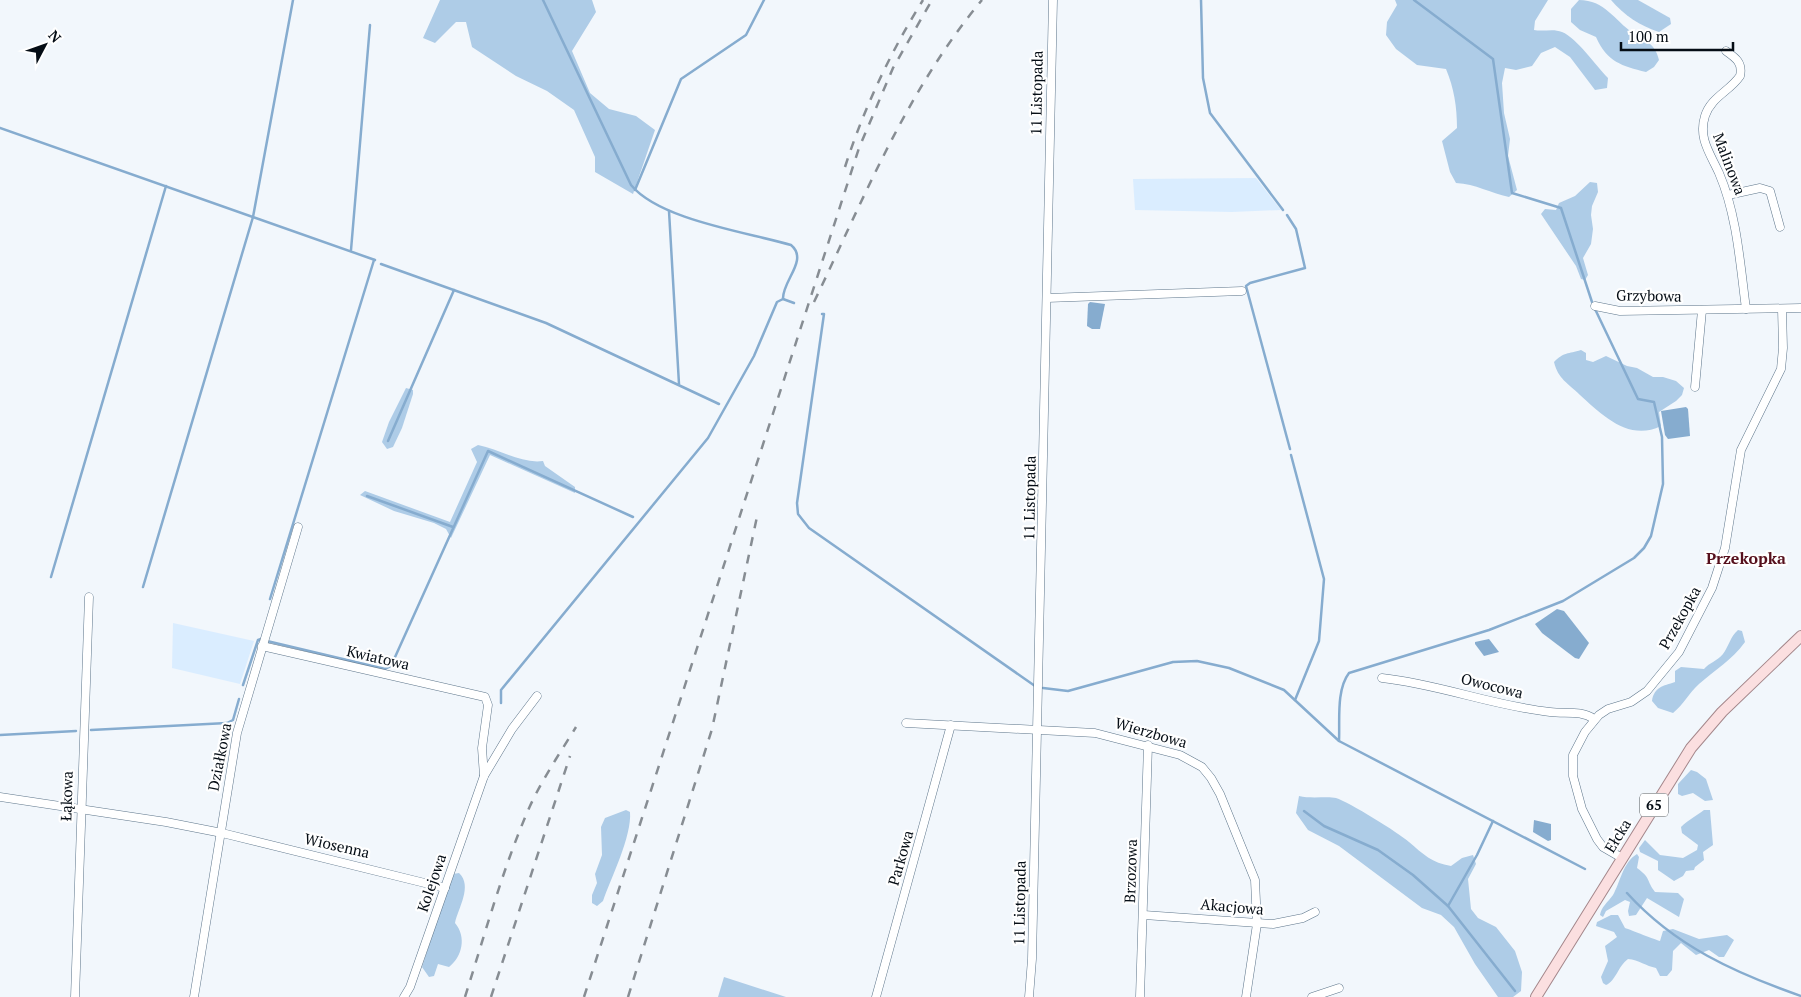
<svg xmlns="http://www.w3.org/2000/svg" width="1801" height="997" font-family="'PT Serif',serif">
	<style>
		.built { fill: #daedff }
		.green { fill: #aecce7 }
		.water { fill: #86accf }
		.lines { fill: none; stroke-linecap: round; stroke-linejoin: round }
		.stream { stroke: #86accf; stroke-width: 2.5 }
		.minor-casing { stroke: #5e768b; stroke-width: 9 }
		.major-casing { stroke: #a4878b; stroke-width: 12 }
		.minor { stroke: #fff; stroke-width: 8 }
		.major { stroke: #fbdfe0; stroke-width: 10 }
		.rail { stroke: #878d93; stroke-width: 2.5; stroke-dasharray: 9 9; stroke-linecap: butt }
		.labels { text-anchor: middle; stroke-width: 4.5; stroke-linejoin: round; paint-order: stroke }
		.shield { fill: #fff; stroke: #50565b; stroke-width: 1 }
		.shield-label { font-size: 14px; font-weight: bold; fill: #050d15 }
		.street-label { font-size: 15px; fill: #050d15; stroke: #fff }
		.neighbourhood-label { font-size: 16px; font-weight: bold; fill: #56101d; stroke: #fff }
	</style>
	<rect width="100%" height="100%" fill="#f2f7fc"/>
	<g class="built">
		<polygon points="1256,178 1281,210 1232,212 1135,210 1133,179"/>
		<polygon points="173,623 254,641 240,684 172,668"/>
	</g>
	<g class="green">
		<polygon points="440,0 592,0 596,12 572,51 590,93 609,109 636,116 655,130 633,194 595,172 595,157 574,110 547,91 516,76 472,47 466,22 456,22 435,43 423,38"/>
		<path d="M1395 0H1548L1535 21 1534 30C1544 32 1553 28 1562 32 1577 38 1596 66 1608 78L1607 88 1595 90 1570 57 1555 47 1541 53 1532 66 1516 70 1505 68 1502 83 1504 113 1510 139 1508 156 1517 190 1509 197C1490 193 1476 184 1456 183L1450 172 1442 141 1457 128C1457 107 1454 88 1446 69L1417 65 1396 49 1386 35 1387 22 1397 5Z"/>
		<path d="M1579 0C1605 0 1614 20 1633 33 1646 42 1655 43 1659 60L1654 67 1646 72C1622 66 1607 62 1596 37L1580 30 1571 22V9Z"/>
		<path d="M1611 0H1638L1670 18 1671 24 1659 32C1640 26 1624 15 1611 0Z"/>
		<polygon points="1590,182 1597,183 1598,192 1592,206 1591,215 1593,229 1591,244 1583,258 1588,275 1585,280 1581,279 1576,266 1541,214 1545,209 1556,210 1559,203 1575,196"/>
		<path d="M1581 350 1586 353V360L1593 362 1606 356 1627 366 1637 368 1653 377H1663L1676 381 1684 388 1682 395 1676 401 1659 412 1661 426C1629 442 1602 415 1580 395 1568 383 1558 379 1554 362 1564 352 1568 354 1581 350Z"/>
		<polygon points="406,388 413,390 413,394 402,428 393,447 387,449 382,442 389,422"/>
		<path d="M478 445C499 449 521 464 543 461L545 466 575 487V493L490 455 451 538 446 529 434 523 394 511 360 495 365 491 450 522 477 462 471 449Z"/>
		<path d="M1738 630 1742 631 1745 642C1732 660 1715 670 1699 684 1689 693 1684 704 1673 713L1658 708 1652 701C1654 687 1663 686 1675 682V671L1681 667 1704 669C1709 663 1717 661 1723 654 1729 646 1730 637 1738 630Z"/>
		<polygon points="1691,770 1697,772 1706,779 1713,800 1705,801 1693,793 1682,796 1678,794 1678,784"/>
		<path d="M1299 796C1311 799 1328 796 1336 798 1349 802 1399 833 1409 842 1423 854 1432 863 1451 866L1462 858 1473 855 1476 864 1468 879 1471 909 1478 918 1496 927 1515 951 1522 972 1521 991 1513 997H1498L1475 964 1454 927 1441 915 1422 908 1339 846 1308 830 1296 813Z"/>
		<path d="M626 810 630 812C632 836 611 878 603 901L597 906 592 903V895L597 883 595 874 602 855 601 827 605 818Z"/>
		<path d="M1704 810H1710L1713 845 1703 852 1704 860 1695 867 1694 870 1686 871 1683 876 1674 881 1658 870V861L1640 852 1639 848 1645 840 1660 855 1683 858 1697 850 1698 845 1682 833 1681 827C1688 820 1696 816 1704 810Z"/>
		<path d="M1637 854 1639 857 1637 868C1651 878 1646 880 1655 892L1678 893 1684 899 1679 917 1647 898 1636 915 1629 916 1628 911 1630 902 1625 900 1606 911 1603 917 1600 915C1601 907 1608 902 1613 895 1620 883 1623 862 1637 854Z"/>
		<path d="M459 873C473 886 458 908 455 923 467 937 462 957 449 967L438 964 434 976 429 977 422 967 450 880 453 874Z"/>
		<path d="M1611 915H1618L1625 928C1631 930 1656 940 1660 941L1663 931 1673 929 1699 939 1727 935 1734 940 1724 957H1719L1709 950 1696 955 1681 943 1673 951 1672 970 1667 976H1660L1656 968C1646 966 1639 960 1628 959 1618 966 1616 981 1606 985L1603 983 1601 977 1608 961 1605 946 1617 937 1614 932 1596 926 1597 922Z"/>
		<polygon points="724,977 786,997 718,997"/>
	</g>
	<g class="water">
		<polygon points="1090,302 1105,304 1100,329 1092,329 1087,326 1088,304"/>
		<polygon points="1686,407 1688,409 1690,436 1668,439 1665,435 1661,411"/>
		<polygon points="1557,609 1564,611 1589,643 1579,659 1575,658 1542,633 1535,624"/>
		<polygon points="1489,639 1499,652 1484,656 1475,644 1475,642"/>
		<polygon points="1534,820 1551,824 1551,840 1548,841 1533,832"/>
	</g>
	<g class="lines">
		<g class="stream">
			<polyline points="1201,0 1203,78 1210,113 1283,210"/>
			<polyline points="1414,0 1493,59 1512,193 1561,208 1592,302"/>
			<polyline points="0,128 375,260"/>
			<polyline points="635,190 681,79 746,35 764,0"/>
			<polyline points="669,211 679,384"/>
			<polyline points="1287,215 1296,229 1305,268 1250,283 1246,286 1290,449"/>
			<polyline points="351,250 370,25"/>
			<polyline points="381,264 546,323 719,404"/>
			<polyline points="783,299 794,303"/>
			<polyline points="822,314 824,314 797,503 798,514 809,528 1035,686"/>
			<polyline points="388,441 454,290"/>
			<polyline points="1291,455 1324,579 1319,641 1295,700"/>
			<polyline points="367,496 453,527"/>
			<polyline points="51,577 166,186"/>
			<polyline points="143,587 253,217 293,0"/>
			<polyline points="270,599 374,260"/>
			<polyline points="267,641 385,669 391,666 488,451 633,517"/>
			<polyline points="243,685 258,640 261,639"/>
			<polyline points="1043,688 1068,691 1173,662 1197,661 1229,668 1284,690 1339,741 1585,869"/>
			<path d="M501 703V690L708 438 754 356 777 302 783 299C782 281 809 260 791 245 746 232 660 220 631 185L543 0"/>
			<polyline points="91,730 227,723 233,720 239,699"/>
			<polyline points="0,735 76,731"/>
			<path d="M1339 741C1340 721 1336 690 1349 673L1489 630 1563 601 1634 558 1644 548 1651 536 1663 484 1662 437 1654 402 1638 399 1595 309"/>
			<polyline points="1304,811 1324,826 1378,850 1413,875 1448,906 1515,991"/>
			<path d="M1627 893C1675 946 1735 973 1801 996"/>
			<polyline points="1448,906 1477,855 1493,821"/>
		</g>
		<g class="minor-casing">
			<g id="minor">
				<path d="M1726 51C1736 58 1743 63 1740 76 1730 91 1711 97 1705 116 1698 138 1710 153 1719 173 1737 215 1740 263 1746 309"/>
				<polyline points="1728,195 1760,188 1770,191 1780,227"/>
				<polyline points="1047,298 1242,291"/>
				<polyline points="1595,306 1620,311 1801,308"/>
				<polyline points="1695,387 1702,310"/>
				<polyline points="262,646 485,697 488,705 482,748 484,776"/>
				<path d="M1382 678C1439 684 1493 706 1550 712 1566 714 1581 710 1594 719"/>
				<polyline points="906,723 1095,733 1180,755 1202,767 1211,778 1220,794 1255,880 1257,924 1246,997"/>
				<polyline points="0,797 166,822 222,833 445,888"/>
				<polyline points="1622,858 1603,847 1597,839 1582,809 1573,776 1573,755 1585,732 1599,715 1608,709 1631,702 1647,691 1679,652 1712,588 1725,548 1741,450 1781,369 1783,348 1782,309"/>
				<polyline points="1144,915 1273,924 1303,918 1315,912"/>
				<polyline points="75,997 89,597"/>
				<polyline points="194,997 237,733 298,527"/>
				<polyline points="404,997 410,987 484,776 512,729 537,696"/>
				<polyline points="876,997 951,725"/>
				<polyline points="1029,997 1032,959 1053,0"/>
				<polyline points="1140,997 1148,745"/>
				<polyline points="1312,997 1339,988"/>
			</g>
		</g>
		<g class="major-casing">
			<polyline id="major" points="1536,997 1691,748 1722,712 1801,636"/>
		</g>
		<use href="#minor" class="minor"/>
		<use href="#major" class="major"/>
		<g class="rail">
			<path d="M845 167C864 108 890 53 923 0"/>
			<path d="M814 302C864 198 907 90 982 0"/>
			<path d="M465 997C485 934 503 867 530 806 543 778 560 753 576 727"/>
			<polyline points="491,997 570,756"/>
			<polyline points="584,997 859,148 893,68 932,0"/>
			<polyline points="628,997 712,729 758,512"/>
		</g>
	</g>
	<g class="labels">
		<rect class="shield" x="1640" y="793.5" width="28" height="23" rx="4"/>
		<g class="shield-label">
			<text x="1654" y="810">65</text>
		</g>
		<g class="street-label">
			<text transform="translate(1037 93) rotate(-89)" y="5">11 Listopada</text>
			<text transform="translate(1729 164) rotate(69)" y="5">Malinowa</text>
			<text transform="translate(1649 296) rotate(1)" y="5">Grzybowa</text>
			<text transform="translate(1030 498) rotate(-89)" y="5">11 Listopada</text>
			<text transform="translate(1680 618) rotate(-61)" y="5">Przekopka</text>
			<text transform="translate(378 658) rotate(13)" y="5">Kwiatowa</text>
			<text transform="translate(1492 686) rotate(14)" y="5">Owocowa</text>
			<text transform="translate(1151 733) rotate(16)" y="5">Wierzbowa</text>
			<text transform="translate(220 757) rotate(-79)" y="5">Działkowa</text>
			<text transform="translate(67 796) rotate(-88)" y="5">Łąkowa</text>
			<text transform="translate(1618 836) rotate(-59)" y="5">Ełcka</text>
			<text transform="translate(337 846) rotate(13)" y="5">Wiosenna</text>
			<text transform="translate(901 858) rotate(-74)" y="5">Parkowa</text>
			<text transform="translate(1131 871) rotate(-88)" y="5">Brzozowa</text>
			<text transform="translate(432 883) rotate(-71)" y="5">Kolejowa</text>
			<text transform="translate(1020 903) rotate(-89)" y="5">11 Listopada</text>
			<text transform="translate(1232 907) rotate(5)" y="5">Akacjowa</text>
		</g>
		<g class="neighbourhood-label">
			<text x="1746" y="564">Przekopka</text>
		</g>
	</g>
	<g transform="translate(45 45) rotate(49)" stroke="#ffffff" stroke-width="4" paint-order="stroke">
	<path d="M0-4L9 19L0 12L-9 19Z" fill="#050d15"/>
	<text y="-8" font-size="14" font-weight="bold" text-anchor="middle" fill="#050d15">N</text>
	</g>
	<path d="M1621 42v8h112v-8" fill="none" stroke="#050d15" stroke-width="2.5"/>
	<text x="1628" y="42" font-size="15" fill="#050d15" stroke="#ffffff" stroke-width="4" paint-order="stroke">100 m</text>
</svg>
